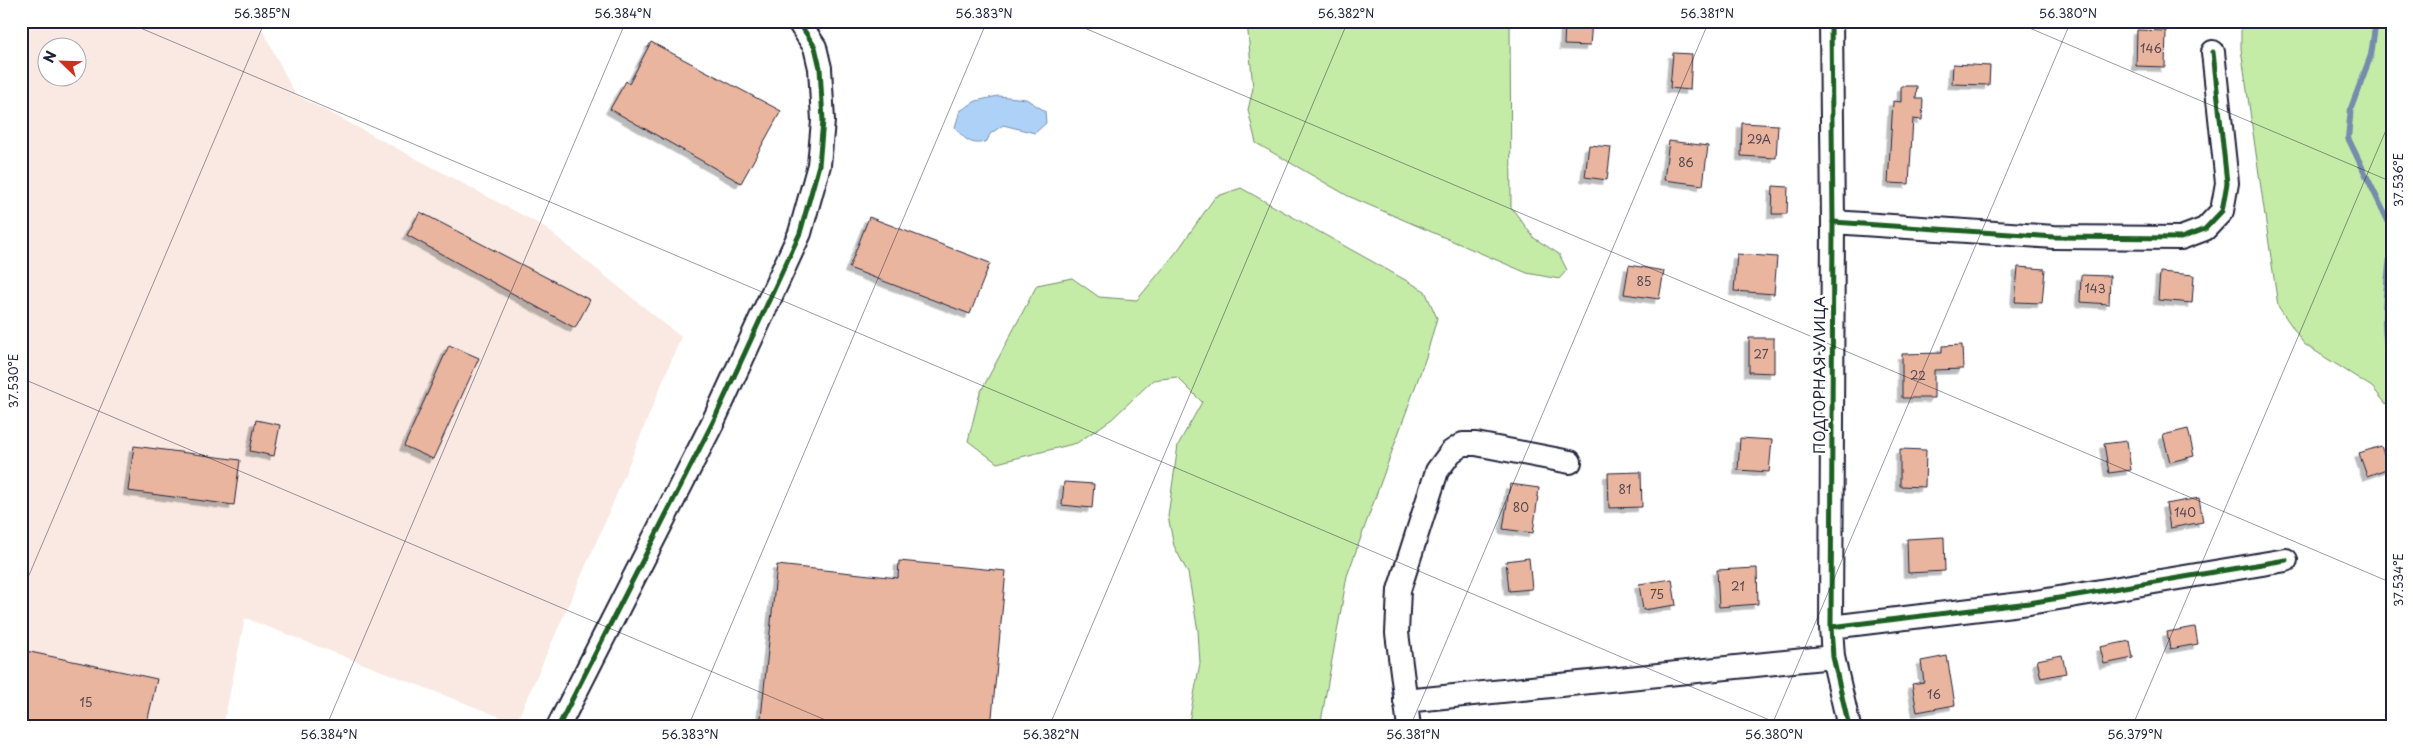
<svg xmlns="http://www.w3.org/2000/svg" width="2413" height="748" font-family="'Playpen Sans',sans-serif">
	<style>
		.built { fill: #f9e9e2; fill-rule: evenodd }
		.green { fill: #c5eca6; stroke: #748770 }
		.water { fill: #aed2f7; stroke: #768cac }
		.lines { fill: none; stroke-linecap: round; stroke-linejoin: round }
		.stream { stroke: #768cac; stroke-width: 6 }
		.building { fill: #eab59e; stroke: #22223b; filter: url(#shadow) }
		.minor-casing { stroke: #22223b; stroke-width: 26 }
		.minor { stroke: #fff; stroke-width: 22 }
		.cycleway-casing { stroke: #fff; stroke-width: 8 }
		.cycleway { stroke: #1b5e20; stroke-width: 5 }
		.ticks { fill: none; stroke: #22223b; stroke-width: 1; stroke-opacity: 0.45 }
		.labels { text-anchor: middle; stroke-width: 5; stroke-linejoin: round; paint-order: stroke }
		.number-label { font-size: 12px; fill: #544754 }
		.street-label { font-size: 15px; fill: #22223b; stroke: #fff }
		.neatline { fill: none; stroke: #22223b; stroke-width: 2 }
		.ticks-label { font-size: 12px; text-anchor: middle; fill: #22223b }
	</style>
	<defs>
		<filter id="shadow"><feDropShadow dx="-4.5" dy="4.5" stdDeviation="0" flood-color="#0004"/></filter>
	</defs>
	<rect width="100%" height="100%" fill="#fff"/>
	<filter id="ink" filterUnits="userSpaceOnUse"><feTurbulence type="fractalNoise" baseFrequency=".02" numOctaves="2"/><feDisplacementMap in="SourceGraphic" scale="10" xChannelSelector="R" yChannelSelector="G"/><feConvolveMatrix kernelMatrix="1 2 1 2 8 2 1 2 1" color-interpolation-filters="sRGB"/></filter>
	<g filter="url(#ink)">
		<path class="built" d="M21 21H258L295 94 543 226 681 337 606 520 516 723 245 618 223 727H21ZM48 48H78V78H48Z"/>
		<g class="green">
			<polygon points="1247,21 1510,21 1511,207 1534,238 1559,254 1567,270 1559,279 1527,273 1348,196 1256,143 1248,110 1253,88"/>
			<polygon points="2241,21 2392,21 2392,411 2372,387 2304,344 2278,306 2241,49"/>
			<polygon points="1241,188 1425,291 1437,318 1426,357 1347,576 1320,727 1188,727 1200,663 1198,631 1188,573 1174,546 1168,516 1178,445 1202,402 1177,377 1153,380 1112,419 1077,443 997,463 968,441 980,393 1037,285 1072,278 1099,297 1137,300 1178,250 1215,197"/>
		</g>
		<path class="water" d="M998 96 1026 99 1045 111 1046 123 1035 133 1003 125 990 134 987 141C972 147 964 139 955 127L960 111 976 101Z"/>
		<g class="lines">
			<g class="stream">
				<polyline points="2376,21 2371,55 2351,108 2348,138 2392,229"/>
				<path d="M2392 241C2387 284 2379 328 2392 369"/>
			</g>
		</g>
		<g class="building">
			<polygon points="1565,21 1592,21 1590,46 1564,45"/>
			<polygon points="2137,30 2166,31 2165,67 2136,66"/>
			<polygon points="651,42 781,111 741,183 610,109 626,81 629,84"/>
			<polygon points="1673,53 1692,54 1690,90 1670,88"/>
			<polygon points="1953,64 1990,66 1989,85 1952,84"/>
			<polygon points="1901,86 1917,86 1916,99 1923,99 1922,120 1913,119 1909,184 1888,183 1893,101 1901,102"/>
			<polygon points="1742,123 1778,125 1776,158 1741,156"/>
			<polygon points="1669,141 1708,146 1703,185 1664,180"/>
			<polygon points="1589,145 1611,147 1607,180 1585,177"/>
			<polygon points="1773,186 1788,187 1787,214 1772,214"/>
			<polygon points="420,212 590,300 575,328 407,235"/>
			<polygon points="869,217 990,263 970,314 849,268"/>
			<polygon points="1737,254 1777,257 1774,294 1734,291"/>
			<polygon points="1629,265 1664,271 1659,299 1624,294"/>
			<polygon points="2018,267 2045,269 2042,303 2015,302"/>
			<polygon points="2160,272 2194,275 2192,303 2158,300"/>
			<polygon points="2081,275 2110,276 2109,304 2080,302"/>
			<polygon points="1749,338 1774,338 1774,373 1749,372"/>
			<polygon points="449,345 479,358 433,459 404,446"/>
			<polygon points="1962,345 1963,369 1934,370 1934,398 1902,398 1902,354 1942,353 1942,346"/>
			<polygon points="256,420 280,425 274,456 250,451"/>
			<polygon points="2188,429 2194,456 2170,462 2163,435"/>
			<polygon points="1740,438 1772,440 1769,472 1738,470"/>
			<polygon points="2127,441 2131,470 2109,473 2104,444"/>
			<polygon points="134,446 240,460 234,505 128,491"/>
			<polygon points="2381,446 2389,468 2367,476 2359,453"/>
			<polygon points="1900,449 1926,450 1925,487 1900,486"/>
			<polygon points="1641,472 1642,507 1609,508 1608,473"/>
			<polygon points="1064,482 1094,484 1092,508 1062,505"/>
			<polygon points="1510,484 1539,488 1533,533 1503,529"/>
			<polygon points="2199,498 2203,522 2170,528 2166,504"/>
			<polygon points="1944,537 1945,571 1908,573 1907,539"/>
			<polygon points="1529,558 1532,589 1509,591 1506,561"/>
			<polygon points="899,561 1006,571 991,727 760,727 777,565 898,578"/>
			<polygon points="1757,568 1758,604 1719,607 1717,570"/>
			<polygon points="1672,579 1676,605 1643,610 1639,584"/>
			<polygon points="2195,627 2198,644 2170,649 2167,632"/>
			<polygon points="2130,641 2133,658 2104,664 2100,647"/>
			<polygon points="21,650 157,679 146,727 21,727"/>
			<polygon points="2062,655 2066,673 2041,678 2037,660"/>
			<polygon points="1947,656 1955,705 1917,712 1912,684 1924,682 1921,661"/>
		</g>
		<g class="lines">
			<g class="minor-casing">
				<g id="minor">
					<polyline points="1831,21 1833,222 1831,627 1833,657 1849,727"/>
					<polyline points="1833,222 2054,237 2181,238 2205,229 2222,211 2227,183 2213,52"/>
					<polyline points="1831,627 2029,603 2286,560"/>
					<polyline points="1405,701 1833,657"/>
					<polyline points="558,727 713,422 800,233 819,165 823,121 820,68 815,47 798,21"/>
					<polyline points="1409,727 1397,633 1399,590 1437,471 1451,452 1463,444 1476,444 1570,462"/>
				</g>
			</g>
			<use href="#minor" class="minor"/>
			<g class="cycleway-casing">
				<g id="cycleway">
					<polyline points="1831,21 1833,222 1831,627 1833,657 1849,727"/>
					<polyline points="1833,222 2054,237 2181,238 2205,229 2222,211 2227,183 2213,52"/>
					<polyline points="1831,627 2029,603 2286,560"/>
					<polyline points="558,727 713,422 800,233 819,165 823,121 820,68 815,47 798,21"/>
				</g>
			</g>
			<use href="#cycleway" class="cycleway"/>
		</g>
	</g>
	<path class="ticks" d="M124 21 1786 727M1068 21 2392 583M2013 21 2392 182M21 378 842 727M21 594 265 21M326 727 626 21M688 727 987 21M1049 727 1348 21M1410 727 1709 21M1771 727 2071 21M2132 727 2392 116"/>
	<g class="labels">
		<g class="number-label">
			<text x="2151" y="53">146</text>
			<text x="1759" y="144">29А</text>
			<text x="1686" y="167">86</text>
			<text x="1644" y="286">85</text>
			<text x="2095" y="293">143</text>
			<text x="1761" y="359">27</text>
			<text x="1918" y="380">22</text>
			<text x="1625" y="494">81</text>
			<text x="1521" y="512">80</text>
			<text x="2185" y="517">140</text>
			<text x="1738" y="591">21</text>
			<text x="1657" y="599">75</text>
			<text x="1934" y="699">16</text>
			<text x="86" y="707">15</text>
		</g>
		<g class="street-label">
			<text transform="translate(1820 375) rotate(-90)" y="5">ПОДГОРНАЯ УЛИЦА</text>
		</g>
	</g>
	<rect width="2413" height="748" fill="none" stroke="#fff" stroke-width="55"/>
	<g transform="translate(62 62) rotate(293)"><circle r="24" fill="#ffffff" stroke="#a7a7b1"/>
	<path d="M0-4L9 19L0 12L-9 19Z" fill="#c8321e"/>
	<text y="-8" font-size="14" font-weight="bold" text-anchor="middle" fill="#22223b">N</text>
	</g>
	<rect x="28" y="28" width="2358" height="692" class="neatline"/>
	<g class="ticks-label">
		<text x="262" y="18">56.385°N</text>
		<text x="623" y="18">56.384°N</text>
		<text x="984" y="18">56.383°N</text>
		<text x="1346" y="18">56.382°N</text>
		<text x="1707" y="18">56.381°N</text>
		<text x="2068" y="18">56.380°N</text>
		<text transform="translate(2399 180) rotate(-90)" y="4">37.536°E</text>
		<text transform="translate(14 381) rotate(-90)" y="4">37.530°E</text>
		<text transform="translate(2399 580) rotate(-90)" y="4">37.534°E</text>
		<text x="329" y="739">56.384°N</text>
		<text x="690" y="739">56.383°N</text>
		<text x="1051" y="739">56.382°N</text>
		<text x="1413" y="739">56.381°N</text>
		<text x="1774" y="739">56.380°N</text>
		<text x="2135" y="739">56.379°N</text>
	</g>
</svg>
